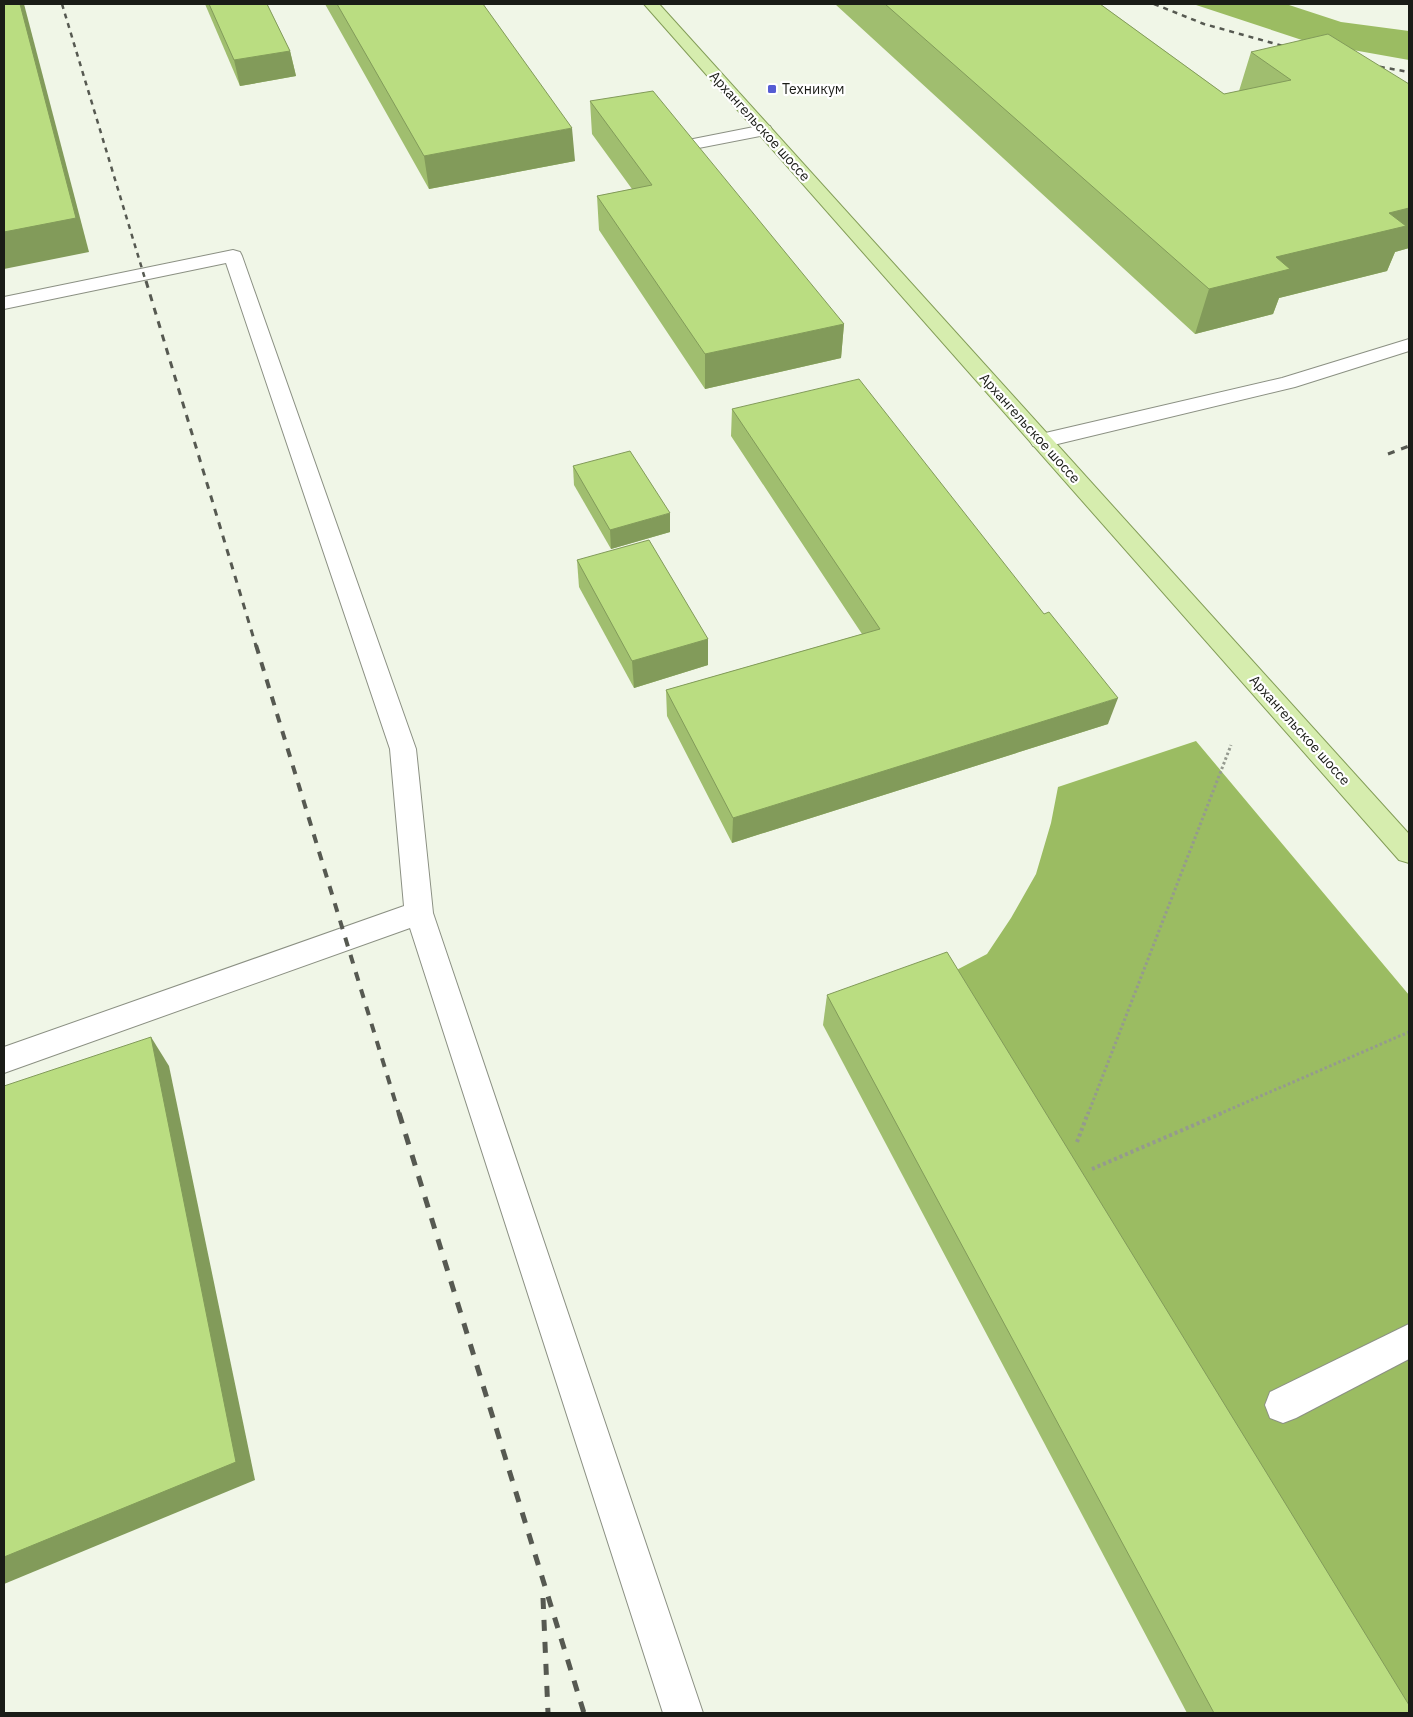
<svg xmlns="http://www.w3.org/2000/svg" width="1413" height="1717" font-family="'IBM Plex Sans',sans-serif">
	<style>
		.forest { fill: #9bbc62 }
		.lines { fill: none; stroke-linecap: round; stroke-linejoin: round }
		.minor-casing { stroke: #8b9083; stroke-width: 2 }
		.major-casing { stroke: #829c56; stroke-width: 2 }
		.path-far1 { stroke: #959a8f; stroke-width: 3; stroke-dasharray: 2.5 2.5; stroke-linecap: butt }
		.path { stroke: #959a8f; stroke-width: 4; stroke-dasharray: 3 3; stroke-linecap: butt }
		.minor { fill: #fff; fill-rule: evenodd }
		.major { fill: #d6edae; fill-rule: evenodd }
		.rail-far3 { stroke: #565951; stroke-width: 2.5; stroke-dasharray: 5 5; stroke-linecap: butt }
		.rail-far2 { stroke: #565951; stroke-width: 3; stroke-dasharray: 7 7; stroke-linecap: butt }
		.rail-far1 { stroke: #565951; stroke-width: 4; stroke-dasharray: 9 9; stroke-linecap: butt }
		.rail { stroke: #565951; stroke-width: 5; stroke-dasharray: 11 11; stroke-linecap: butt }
		.wall { fill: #a0be6f }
		.shaded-wall { fill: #829b5a }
		.building { fill: #badd81; stroke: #829b5a }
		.poi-dot { fill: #555cd3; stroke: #fff; stroke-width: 2 }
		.labels { text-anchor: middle; stroke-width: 4.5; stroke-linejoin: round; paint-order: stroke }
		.far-poi-label { font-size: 14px; fill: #1a1c17; stroke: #fff; text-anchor: start }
		.far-street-label { font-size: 14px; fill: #1a1c17; stroke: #fff }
	</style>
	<rect width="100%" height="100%" fill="#f0f6e7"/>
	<g class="forest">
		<polygon points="1193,4 1286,4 1341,22 1409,31 1409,60 1308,42"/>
		<polygon points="1196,741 1409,995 1409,1713 947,975 987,954 1011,918 1036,874 1051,823 1058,787"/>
	</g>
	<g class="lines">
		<g class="minor-casing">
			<g id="minor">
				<polygon points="764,125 770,126 772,130 770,134 673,153 667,152 665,148 667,144 673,143"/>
				<polygon points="233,250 240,252 242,256 416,749 433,913 703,1713 663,1713 410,928 4,1073 4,1047 404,906 390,749 226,263 4,309 4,297"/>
				<polygon points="1409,339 1409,351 1295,387 1041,448 1033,446 1030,441 1033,436 1041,434 1282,378"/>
				<polygon points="1409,1324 1409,1359 1296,1418 1283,1423 1270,1418 1265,1405 1270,1392"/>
			</g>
		</g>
		<g class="major-casing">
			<polygon id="major" points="644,4 659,4 1409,834 1409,863 1399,860"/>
		</g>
		<g class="path-far1">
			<polyline points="1088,1114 1231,745"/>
			<polyline points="1219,1114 1409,1032"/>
		</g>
		<g class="path">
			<polyline points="1077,1142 1088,1113"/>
			<polyline points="1092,1169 1222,1113"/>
		</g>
		<use href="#minor" class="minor"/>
		<use href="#major" class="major"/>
		<g class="rail-far3">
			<polyline points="62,4 146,282"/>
			<polyline points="1154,4 1204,24 1294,49"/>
			<polyline points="1370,65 1409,72"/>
		</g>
		<g class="rail-far2">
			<polyline points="146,281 256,646"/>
			<polyline points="1388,454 1409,446"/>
		</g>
		<polyline class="rail-far1" points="256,645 399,1114"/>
		<g class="rail">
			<polyline points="399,1113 584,1713"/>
			<polyline points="543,1598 548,1713"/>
		</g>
	</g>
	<g class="wall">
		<polygon points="205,4 267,4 290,51 296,76 240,86"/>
		<polygon points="325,4 483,4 575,161 429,189"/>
		<polygon points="835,4 1100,4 1224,94 1239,91 1251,52 1409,84 1409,248 1395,252 1387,271 1279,298 1273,314 1195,334"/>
		<polygon points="590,101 844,324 841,358 705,389 599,230 597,196 632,189 592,134"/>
		<polygon points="732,409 1108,724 732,843 667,716 666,690 862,634 731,436"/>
		<polygon points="573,466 670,532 611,549 574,485"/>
		<polygon points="577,560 708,639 708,665 634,688 579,587"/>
		<polygon points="827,995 1409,1713 1187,1713 823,1025"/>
	</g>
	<g class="shaded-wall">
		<polygon points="20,4 24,4 89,252 4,269 4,232"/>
		<polygon points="290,51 296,76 240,86 234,60"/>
		<polygon points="572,128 575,161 429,189 424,156"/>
		<polygon points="1409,208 1409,248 1395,252 1387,271 1279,298 1273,314 1195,334 1209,289 1276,257 1389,213"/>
		<polygon points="844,324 841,358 705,389 705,354"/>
		<polygon points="670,513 670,532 611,549 610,530"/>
		<polygon points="708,639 708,665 634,688 632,661"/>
		<polygon points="1118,698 1108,724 732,843 733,818"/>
		<polygon points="151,1037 169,1066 255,1480 4,1584 4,1557"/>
	</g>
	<g class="building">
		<polygon points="4,4 20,4 76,218 4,232"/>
		<polygon points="209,4 267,4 290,51 234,60"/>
		<polygon points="337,4 483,4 572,128 424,156"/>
		<polygon points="885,4 1100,4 1224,94 1291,80 1251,52 1328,34 1409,84 1409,208 1389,213 1406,226 1276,257 1290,269 1209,289"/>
		<polygon points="653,91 844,324 705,354 597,196 652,185 590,101"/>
		<polygon points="859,379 1044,614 1049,612 1118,698 733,818 666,690 880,629 732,409"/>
		<polygon points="630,451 670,513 610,530 573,466"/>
		<polygon points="649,540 708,639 632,661 577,560"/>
		<polygon points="947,952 1409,1705 1409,1713 1214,1713 827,995"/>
		<polygon points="151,1037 236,1462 4,1557 4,1086"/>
	</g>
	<rect class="poi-dot" x="767" y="84" width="10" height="10" rx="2.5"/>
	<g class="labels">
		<g class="far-poi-label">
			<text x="782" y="94">Техникум</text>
		</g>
		<g class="far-street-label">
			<text transform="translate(760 126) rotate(48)" y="5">Архангельское шоссе</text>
			<text transform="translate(1030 428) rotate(48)" y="5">Архангельское шоссе</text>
			<text transform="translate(1300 730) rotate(48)" y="5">Архангельское шоссе</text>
		</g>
	</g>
	<rect width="1413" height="1717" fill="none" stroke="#1a1c17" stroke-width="10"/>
</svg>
